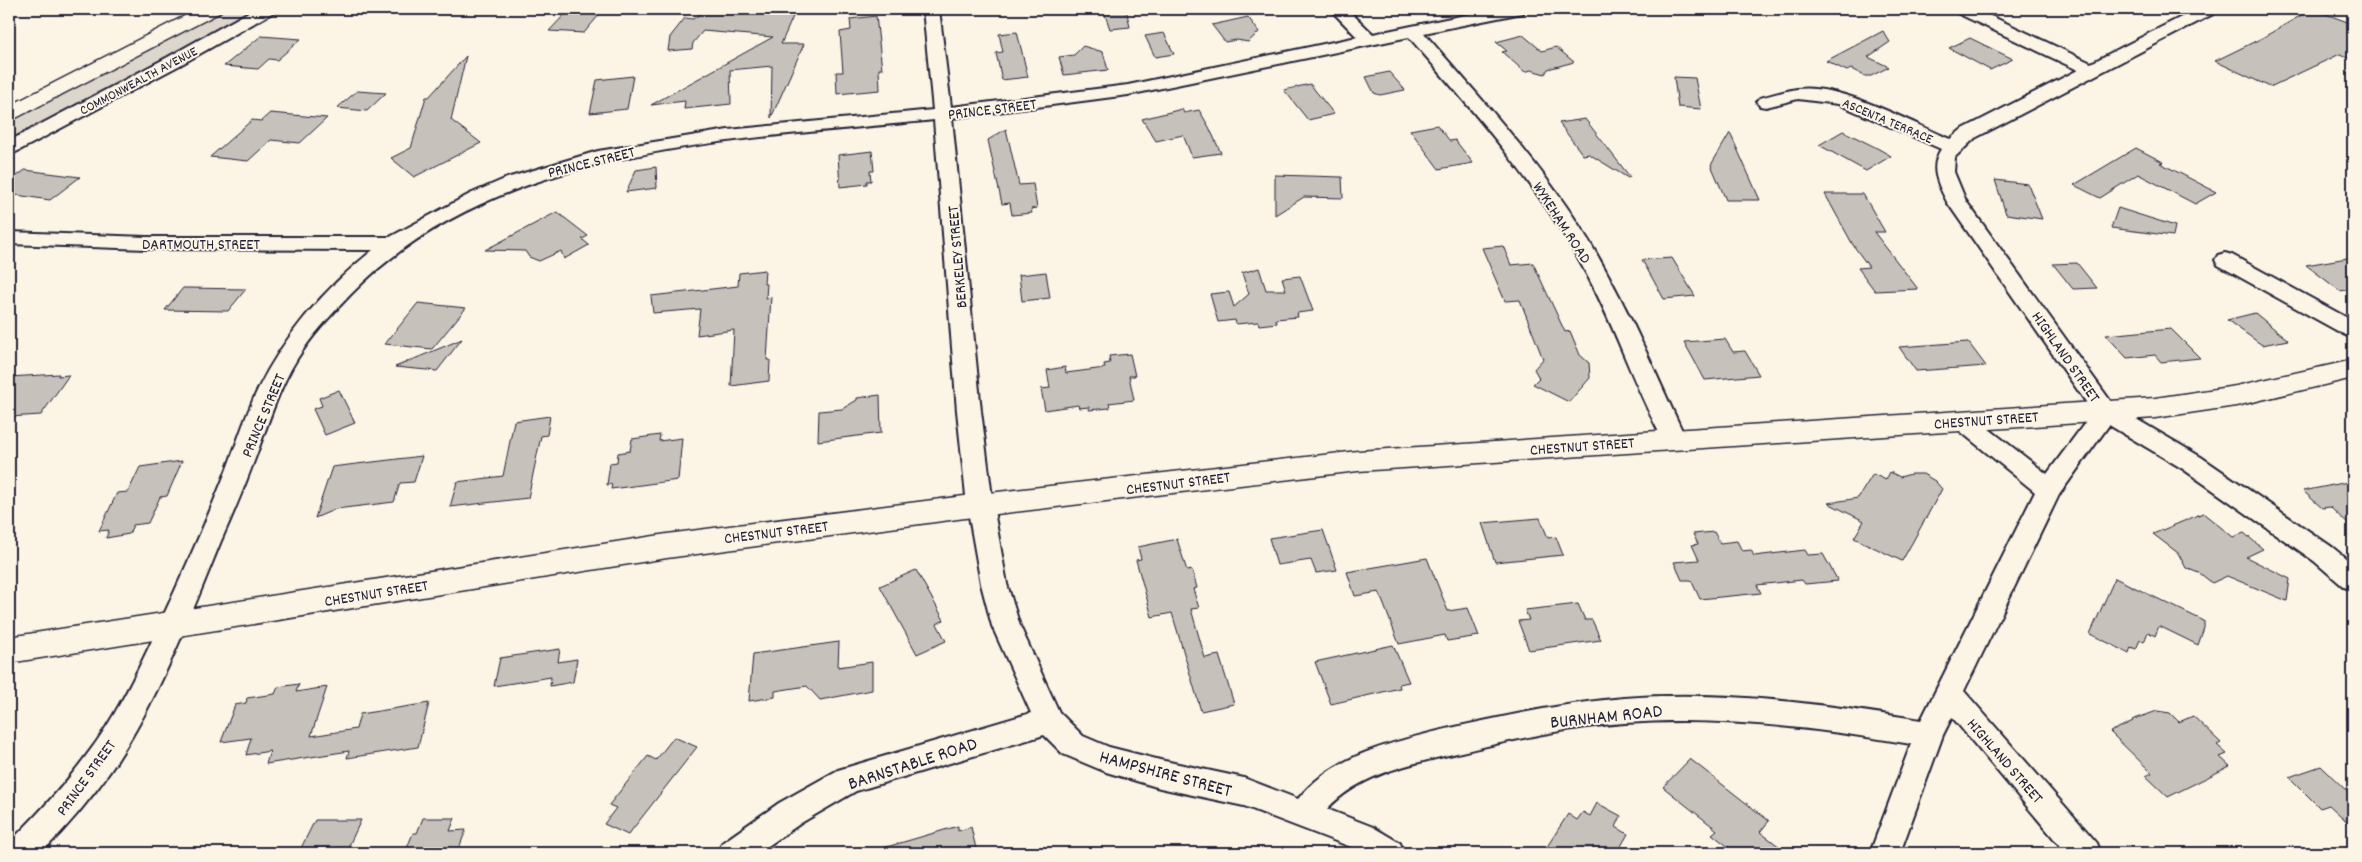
<svg xmlns="http://www.w3.org/2000/svg" width="2362" height="862" font-family="Dekko,sans-serif">
	<style>
		.green { fill: #dcd6cc; stroke: #7f7c84 }
		.building { fill: #c6c1bb; stroke: #22223b }
		.lines { fill: none; stroke-linecap: round; stroke-linejoin: round }
		.minor-casing { stroke: #22223b; stroke-width: 4 }
		.major-casing { stroke: #22223b; stroke-width: 3 }
		.minor { fill: #fcf5e5; fill-rule: evenodd }
		.major { fill: #fcf5e5; fill-rule: evenodd }
		.labels { text-anchor: middle; stroke-width: 4; stroke-linejoin: round; paint-order: stroke }
		.far-street-label { font-size: 14px; fill: #22223b; stroke: #fcf5e5 }
		.street-label { font-size: 16px; fill: #22223b; stroke: #fcf5e5 }
		.near-street-label { font-size: 19px; fill: #22223b; stroke: #fcf5e5 }
	</style>
	<rect width="100%" height="100%" fill="#fcf5e5"/>
	<filter id="ink" filterUnits="userSpaceOnUse"><feTurbulence type="fractalNoise" baseFrequency=".02" numOctaves="2"/><feDisplacementMap in="SourceGraphic" scale="10" xChannelSelector="R" yChannelSelector="G"/><feConvolveMatrix kernelMatrix="1 2 1 2 8 2 1 2 1" color-interpolation-filters="sRGB"/></filter>
	<g filter="url(#ink)">
		<polygon class="green" points="212,9 266,9 108,97 9,148 9,114 130,53"/>
		<g class="building">
			<polygon points="707,9 795,12 781,44 804,44 771,118 772,66 730,70 731,104 684,109 685,101 651,105 773,37 703,31 693,43 692,49 668,51 670,37 685,18 693,19"/>
			<polygon points="1103,9 1126,9 1130,27 1110,29"/>
			<polygon points="2312,9 2353,24 2353,60 2340,54 2270,87 2215,61 2262,38"/>
			<polygon points="566,13 599,15 584,33 549,31"/>
			<polygon points="876,16 882,69 879,69 880,90 837,94 836,72 843,72 840,32 851,30 850,19"/>
			<polygon points="1248,17 1259,32 1248,42 1237,40 1225,42 1212,25"/>
			<polygon points="1883,31 1890,42 1868,57 1889,67 1871,76 1865,76 1851,69 1847,71 1826,61"/>
			<polygon points="1017,32 1028,77 1002,80 996,53 1003,52 999,34"/>
			<polygon points="1164,33 1174,54 1155,57 1145,36"/>
			<polygon points="1523,35 1542,51 1556,47 1574,62 1548,69 1545,74 1531,70 1525,72 1502,52 1507,51 1496,42"/>
			<polygon points="261,36 301,39 277,60 269,59 258,69 224,66"/>
			<polygon points="1970,38 2013,59 1990,70 1949,48"/>
			<polygon points="1083,46 1103,52 1108,70 1064,75 1059,57 1074,55"/>
			<polygon points="466,56 451,120 481,143 414,177 391,158 411,148 426,97 429,97"/>
			<polygon points="1389,72 1405,90 1380,95 1374,93 1366,77"/>
			<polygon points="633,76 627,109 590,113 597,80"/>
			<polygon points="1674,77 1695,78 1701,109 1678,107"/>
			<polygon points="1310,84 1334,114 1308,120 1284,90"/>
			<polygon points="357,91 386,93 367,111 337,108"/>
			<polygon points="1182,109 1184,113 1199,110 1209,127 1221,153 1192,157 1183,135 1156,141 1142,119"/>
			<polygon points="270,113 327,118 300,143 271,140 248,161 210,157 252,120 261,121"/>
			<polygon points="1585,119 1630,177 1628,178 1589,154 1583,155 1559,123"/>
			<polygon points="1437,125 1450,141 1455,140 1473,163 1439,169 1410,130"/>
			<polygon points="1006,129 1019,185 1033,184 1037,208 1031,209 1032,213 1012,215 1010,203 1002,204 988,140"/>
			<polygon points="1843,131 1877,148 1891,156 1866,171 1819,145"/>
			<polygon points="1730,133 1760,200 1726,200 1711,165"/>
			<polygon points="2136,148 2163,162 2160,163 2216,192 2195,204 2138,174 2100,198 2074,185"/>
			<polygon points="872,151 874,171 870,171 871,181 867,181 867,184 840,187 838,155"/>
			<polygon points="656,167 657,188 626,192 636,170"/>
			<polygon points="25,170 80,177 50,200 9,194 9,182"/>
			<polygon points="1275,175 1342,177 1343,198 1304,197 1275,215"/>
			<polygon points="1995,180 2028,184 2042,219 2006,214"/>
			<polygon points="1825,194 1863,194 1885,232 1874,232 1918,289 1875,291 1858,268 1869,267 1853,245"/>
			<polygon points="2118,208 2175,226 2173,236 2111,228"/>
			<polygon points="557,212 588,236 582,239 589,245 564,259 561,251 539,261 529,257 525,251 485,250"/>
			<polygon points="1503,246 1511,265 1533,263 1565,332 1570,331 1580,355 1589,363 1590,378 1569,402 1533,384 1539,378 1534,369 1543,359 1520,300 1505,301 1482,248"/>
			<polygon points="2353,257 2353,289 2340,291 2306,265"/>
			<polygon points="1672,258 1695,296 1664,299 1642,260"/>
			<polygon points="2077,263 2097,288 2073,289 2053,264"/>
			<polygon points="1259,268 1266,290 1286,290 1282,278 1300,276 1313,311 1297,313 1298,317 1276,319 1277,323 1259,325 1258,322 1236,324 1235,320 1218,322 1210,294 1229,292 1234,307 1249,294 1242,273"/>
			<polygon points="765,270 764,284 767,284 766,298 771,297 767,360 770,360 769,381 731,386 734,330 697,335 700,309 653,313 651,296 738,286 739,273"/>
			<polygon points="1046,272 1050,298 1022,301 1019,275"/>
			<polygon points="183,288 187,288 246,289 228,311 165,310"/>
			<polygon points="418,303 466,308 432,349 385,344"/>
			<polygon points="2255,313 2288,340 2262,345 2227,320"/>
			<polygon points="2171,329 2200,358 2161,362 2155,355 2127,358 2106,335"/>
			<polygon points="462,339 437,371 395,367"/>
			<polygon points="1725,339 1733,352 1745,351 1759,375 1705,380 1684,342"/>
			<polygon points="1968,342 1986,366 1916,371 1899,347"/>
			<polygon points="1130,354 1135,376 1129,376 1134,400 1109,403 1110,408 1089,410 1089,407 1079,408 1078,405 1045,410 1041,389 1050,388 1047,370 1065,367 1066,373 1105,368 1104,364 1110,363 1109,356"/>
			<polygon points="59,374 58,376 69,375 41,415 9,417 9,377"/>
			<polygon points="339,390 355,423 325,435 313,409 322,406 319,398"/>
			<polygon points="880,395 881,433 818,441 819,411 842,409 857,400 857,398"/>
			<polygon points="550,416 547,435 541,436 528,498 450,507 457,482 503,476 514,421"/>
			<polygon points="660,435 659,441 682,438 678,480 611,489 612,484 607,485 610,463 617,462 618,453 630,451 632,439"/>
			<polygon points="422,456 414,482 400,483 394,502 336,509 315,518 332,467"/>
			<polygon points="182,461 167,496 160,497 148,523 133,525 129,534 106,538 109,530 99,531 117,493 128,492 140,467"/>
			<polygon points="1890,472 1900,477 1911,474 1923,474 1935,481 1942,489 1902,561 1854,538 1864,521 1828,503 1858,498 1873,474 1886,480"/>
			<polygon points="2353,481 2353,529 2330,507 2322,508 2303,491"/>
			<polygon points="2203,513 2233,537 2244,533 2263,549 2246,557 2290,579 2287,601 2227,576 2212,583 2201,574 2186,568 2178,553 2153,534"/>
			<polygon points="1540,518 1548,538 1556,537 1563,555 1495,562 1482,523"/>
			<polygon points="1323,530 1337,570 1316,573 1311,560 1277,565 1269,538"/>
			<polygon points="1714,532 1720,543 1737,541 1742,551 1751,550 1754,556 1805,550 1808,555 1823,554 1838,581 1805,584 1802,580 1757,585 1761,593 1700,599 1691,580 1682,580 1674,562 1699,560 1692,545 1698,544 1693,534"/>
			<polygon points="1177,539 1187,571 1192,570 1197,588 1193,589 1199,608 1191,609 1205,658 1219,655 1234,704 1201,711 1172,613 1152,617 1136,560 1141,559 1138,547"/>
			<polygon points="1427,558 1448,611 1468,608 1479,636 1447,641 1445,635 1399,644 1379,592 1355,596 1347,572"/>
			<polygon points="916,570 944,620 937,624 946,641 917,654 880,586"/>
			<polygon points="2115,578 2204,621 2204,628 2198,645 2159,626 2155,636 2148,632 2144,642 2140,640 2136,649 2131,647 2129,653 2090,634"/>
			<polygon points="1578,604 1585,620 1592,620 1601,640 1529,650 1518,621 1529,620 1525,610"/>
			<polygon points="839,642 838,667 872,662 872,690 820,700 807,686 775,691 775,697 749,701 753,654"/>
			<polygon points="1393,645 1409,682 1399,684 1400,688 1331,704 1315,662"/>
			<polygon points="560,649 558,662 577,659 573,682 550,686 551,677 494,686 500,658"/>
			<polygon points="299,684 296,692 327,687 311,736 356,729 360,714 429,703 418,747 347,758 349,751 266,764 270,751 246,755 251,738 221,742 235,705 246,703 247,698 275,694 278,687"/>
			<polygon points="2157,711 2170,713 2179,722 2193,716 2221,743 2217,745 2227,754 2220,757 2230,766 2168,797 2146,776 2152,773 2110,732 2133,721 2132,720"/>
			<polygon points="674,737 697,747 628,835 604,824 616,808 609,805 648,756 656,760"/>
			<polygon points="1690,759 1769,821 1760,832 1788,853 1736,853 1712,834 1717,830 1663,787"/>
			<polygon points="2321,766 2353,797 2353,827 2329,805 2320,808 2289,777"/>
			<polygon points="1597,803 1621,816 1616,827 1628,834 1617,853 1543,853 1568,814 1577,820 1583,812 1590,816"/>
			<polygon points="423,818 455,818 450,831 466,830 457,853 405,853 413,833 417,833"/>
			<polygon points="315,820 361,820 346,852 299,852"/>
			<polygon points="958,826 958,831 971,827 977,853 883,853 883,848"/>
		</g>
		<g class="lines">
			<g class="minor-casing">
				<g id="minor">
					<polygon points="254,9 274,9 272,13 180,65 16,152 9,154 9,141 168,57"/>
					<path d="M923 9H939L951 107 1128 85 1357 37 1330 9H1347L1373 34 1494 9H1525L1523 13 1517 14 1424 33C1482 100 1543 166 1589 241 1627 304 1655 373 1686 439L1682 445 1674 448 1666 445C1635 390 1616 328 1586 273 1540 186 1473 111 1409 37L1128 95 952 118 981 411 993 505 1007 584 1020 626 1059 712 1083 736 1109 747 1160 760 1244 778 1298 799C1333 755 1394 742 1446 729 1505 716 1564 703 1624 698 1724 690 1823 704 1921 720L2035 492 1955 427 1951 421 1955 415 1963 412 1971 415 2047 474 2093 412 1947 202C1938 184 1929 168 1941 149L1838 104 1798 99 1766 107 1760 106 1757 102 1760 98C1772 95 1785 91 1797 89 1840 83 1910 122 1950 139L1961 130 2078 70 1957 13 1955 9H1976L2091 63 2197 9H2217L2215 13 1975 138 1955 157 1954 172 1966 201 2114 406 2201 457 2332 547 2353 564V590L2344 587 2314 561 2183 469 2109 425 2059 495 1964 691 2097 843 2101 853H2066L1952 717 1943 735 1900 853H1870L1911 744C1816 728 1721 716 1625 723 1568 727 1512 740 1457 753 1412 764 1360 773 1327 809L1373 827 1400 843 1404 853H1361L1351 847 1244 806 1160 788 1106 772 1063 754 1044 735 856 791 801 823 758 853H718L722 843 779 803 838 770 1031 713 992 626 981 584 967 505 957 411 934 120C737 141 497 143 350 295 330 316 312 335 297 359 279 388 269 421 257 453 246 483 234 512 221 541 190 617 157 703 111 770 90 800 66 828 41 853H9V843C38 814 65 785 89 752 116 717 142 663 160 623 183 574 205 524 225 474 236 446 245 416 258 389 285 335 325 288 373 250L146 249 9 244V232L146 237H390L470 194 507 178 598 151 728 130 933 110Z"/>
					<polygon points="2225,253 2232,255 2353,321 2353,337 2345,335 2218,265 2215,260 2218,255"/>
				</g>
			</g>
			<g class="major-casing">
				<g id="major">
					<polygon points="198,9 222,9 219,13 16,118 9,120 9,106"/>
					<polygon points="2353,360 2353,378 2236,406 2155,418 1358,471 980,516 667,558 9,663 9,637 667,534 980,494 1358,451 2155,398 2236,386"/>
				</g>
			</g>
			<use href="#minor" class="minor"/>
			<use href="#major" class="major"/>
		</g>
	</g>
	<g class="labels">
		<g class="far-street-label">
			<text transform="translate(138 80) rotate(-28)" y="5">COMMONWEALTH AVENUE</text>
			<text transform="translate(1888 120) rotate(23)" y="5">ASCENTA TERRACE</text>
		</g>
		<g class="street-label">
			<text transform="translate(992 108) rotate(-7)" y="6">PRINCE STREET</text>
			<text transform="translate(591 161) rotate(-14)" y="6">PRINCE STREET</text>
			<text transform="translate(1563 222) rotate(57)" y="6">WYKEHAM ROAD</text>
			<text x="201" y="249">DARTMOUTH STREET</text>
			<text transform="translate(956 257) rotate(-95)" y="6">BERKELEY STREET</text>
			<text transform="translate(2067 356) rotate(55)" y="6">HIGHLAND STREET</text>
			<text transform="translate(262 415) rotate(-67)" y="6">PRINCE STREET</text>
			<text transform="translate(1986 419) rotate(-4)" y="6">CHESTNUT STREET</text>
			<text transform="translate(1582 445) rotate(-4)" y="6">CHESTNUT STREET</text>
			<text transform="translate(1178 482) rotate(-7)" y="6">CHESTNUT STREET</text>
			<text transform="translate(776 531) rotate(-7)" y="6">CHESTNUT STREET</text>
			<text transform="translate(376 592) rotate(-9)" y="6">CHESTNUT STREET</text>
			<text transform="translate(2006 760) rotate(49)" y="6">HIGHLAND STREET</text>
			<text transform="translate(85 777) rotate(-54)" y="6">PRINCE STREET</text>
		</g>
		<g class="near-street-label">
			<text transform="translate(1606 715) rotate(-6)" y="7">BURNHAM ROAD</text>
			<text transform="translate(912 762) rotate(-18)" y="7">BARNSTABLE ROAD</text>
			<text transform="translate(1166 772) rotate(15)" y="7">HAMPSHIRE STREET</text>
		</g>
	</g>
	<rect width="2362" height="862" fill="none" stroke="#fcf5e5" stroke-width="30"/>
	<rect x="15" y="15" width="2332" height="832" fill="none" stroke="#22223b" stroke-width="2" filter="url(#ink)"/>
</svg>
